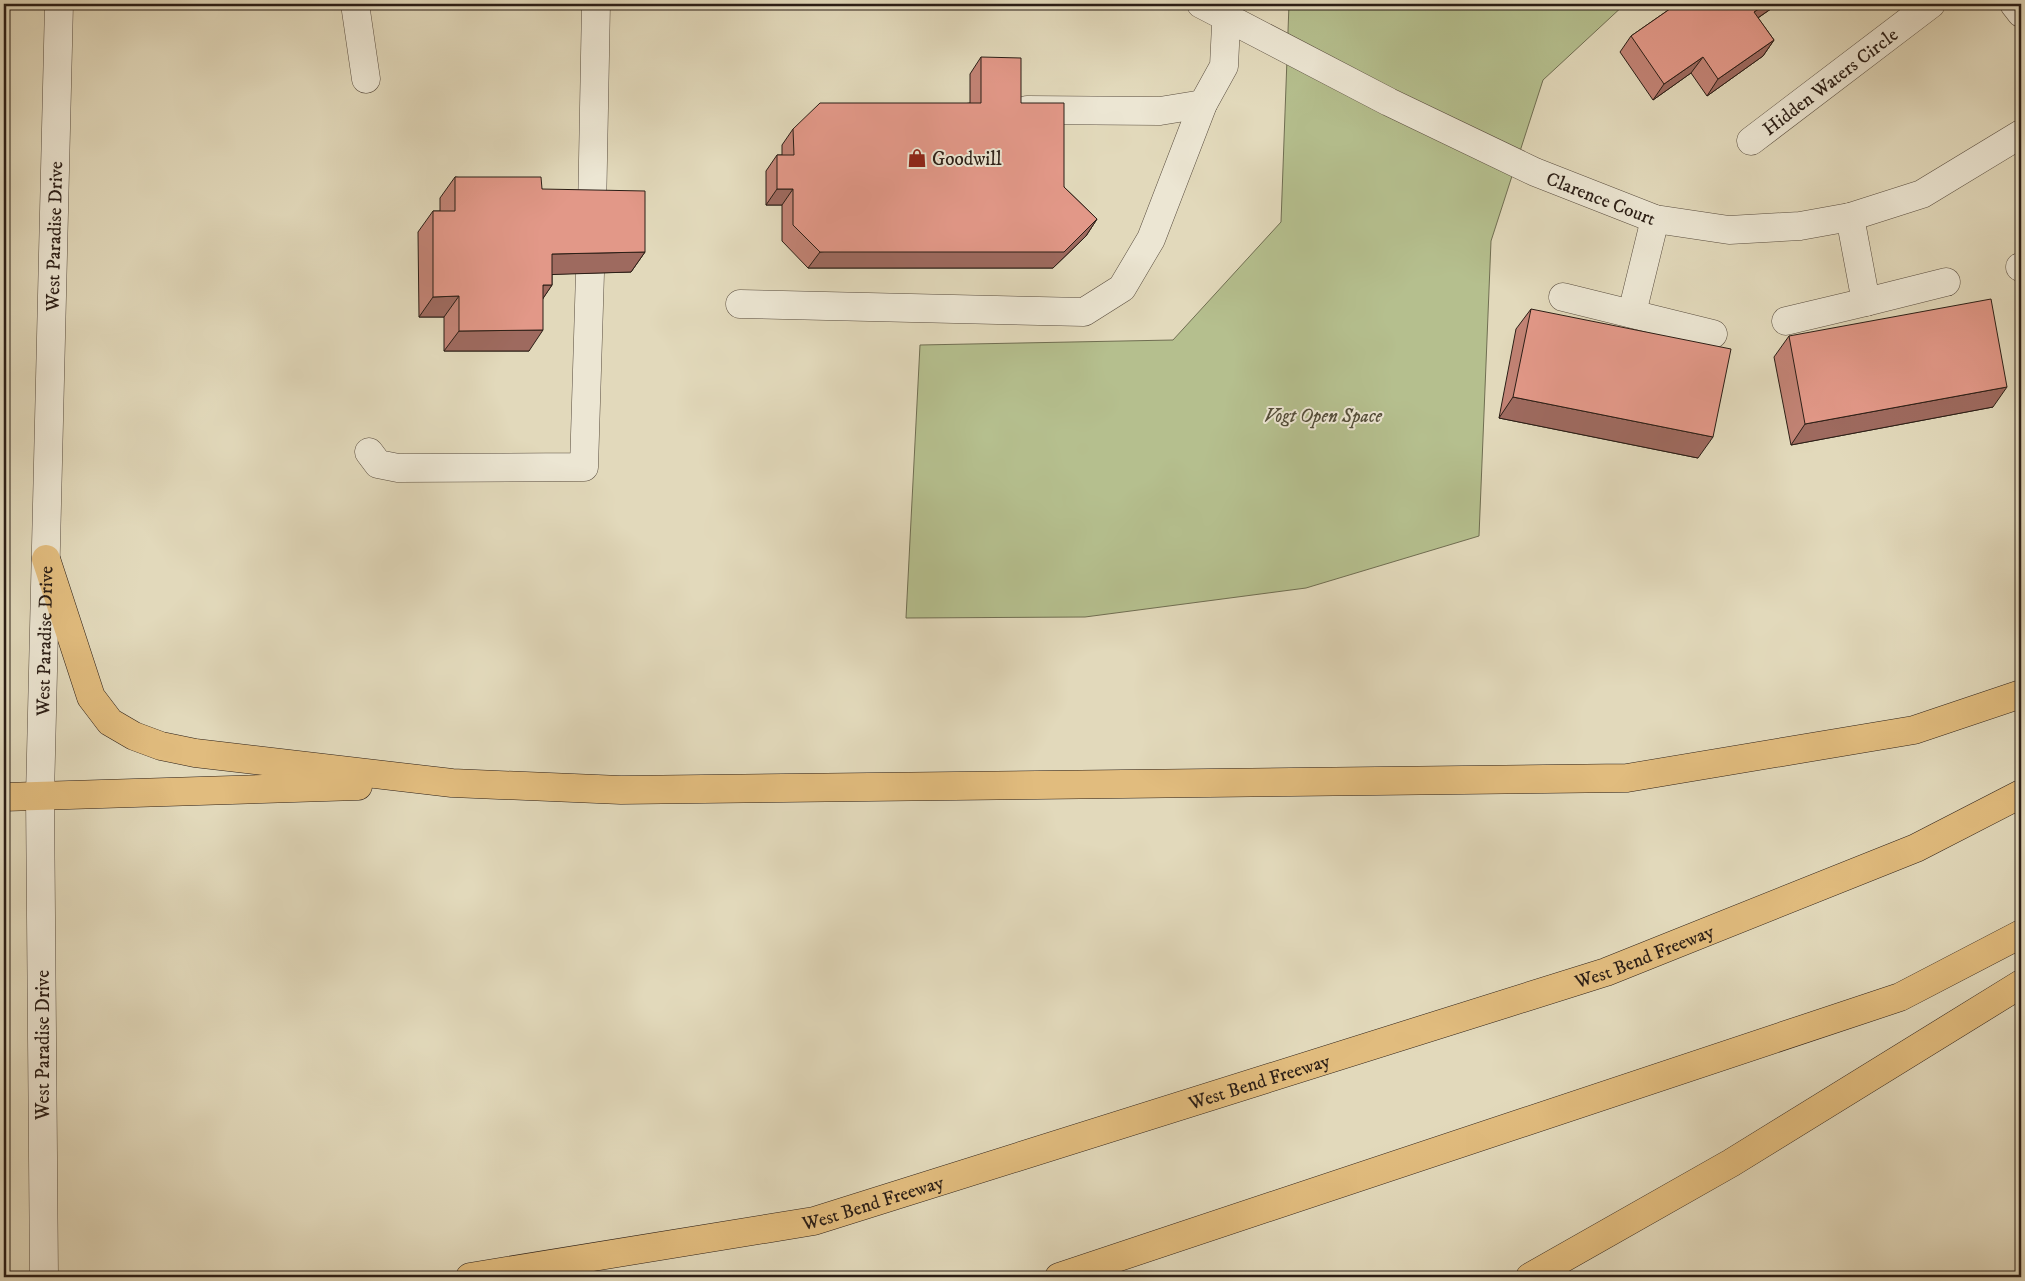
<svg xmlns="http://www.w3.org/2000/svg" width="2025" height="1281" font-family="'IM FELL DW Pica',serif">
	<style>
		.green { fill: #b5bf8e; stroke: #706e52 }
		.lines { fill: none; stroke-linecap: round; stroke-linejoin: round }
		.minor-casing { stroke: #594d3f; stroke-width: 29 }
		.highway-casing { stroke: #2b1e16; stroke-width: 29 }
		.minor { stroke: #ece6d3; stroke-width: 28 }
		.highway { stroke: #e1bc7e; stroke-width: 28 }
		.wall { fill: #c28375; stroke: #2b1e16 }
		.shaded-wall { fill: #9e6a5f; stroke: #2b1e16 }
		.building { fill: #e29888; stroke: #2b1e16 }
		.labels { text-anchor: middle; stroke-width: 4; stroke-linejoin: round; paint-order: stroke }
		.street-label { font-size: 19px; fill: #2b1e16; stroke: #ece6d3 }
		.poi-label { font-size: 19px; fill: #2b1e16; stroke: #ece6d3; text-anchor: start }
		.park-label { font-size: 19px; font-style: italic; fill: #544e3a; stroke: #ece6d3 }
	</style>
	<rect width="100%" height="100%" fill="#e2d9bb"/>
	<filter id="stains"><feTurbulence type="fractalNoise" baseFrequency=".004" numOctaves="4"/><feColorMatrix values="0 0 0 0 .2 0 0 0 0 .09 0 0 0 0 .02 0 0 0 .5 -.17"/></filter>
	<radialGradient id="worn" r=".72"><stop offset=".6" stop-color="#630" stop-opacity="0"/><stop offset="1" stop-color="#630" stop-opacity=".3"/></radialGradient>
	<polygon class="green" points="1289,4 1625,4 1543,80 1491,241 1479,536 1306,588 1085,617 906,618 920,345 1173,340 1281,222"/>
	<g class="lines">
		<g class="minor-casing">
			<g id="minor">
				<polyline points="355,4 366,79"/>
				<path id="s1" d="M1201 4 1389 102 1535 172 1655 219 1729 230 1800 226 1850 217 1922 194 2021 134"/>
				<polyline points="2014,4 2021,13"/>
				<polyline points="1027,110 1160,111 1203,104"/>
				<path id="s2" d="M1751 141 1931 4"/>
				<polyline points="592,212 596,4"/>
				<polyline points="2020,267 2021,267"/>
				<polyline points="1563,297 1713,334"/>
				<polyline points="1866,302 1946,282"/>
				<polyline points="740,304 1084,312 1122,288 1151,239 1203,104 1224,66 1227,4"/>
				<polyline points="1632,313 1655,219"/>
				<polyline points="1786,321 1866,302 1850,217"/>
				<polyline points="369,452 378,464 398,468 584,467 590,273"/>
				<path id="s3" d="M44 1277 40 796 59 4"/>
			</g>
		</g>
		<g class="highway-casing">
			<g id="highway">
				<polyline points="46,559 91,697 110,722 134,736 161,746 195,753 452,783 621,790 1627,778 1914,730 2021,694"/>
				<polyline points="4,797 358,786"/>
				<path id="s4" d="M470 1277 814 1221 1606 972 1916 848 2021 794"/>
				<polyline points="1059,1277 1900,997 2021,934"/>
				<polyline points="1530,1277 1731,1163 2021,984"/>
			</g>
		</g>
		<use href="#minor" class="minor"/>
		<use href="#highway" class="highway"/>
	</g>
	<g class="wall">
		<polygon points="1677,4 1778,4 1758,18 1774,40 1763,56 1707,96 1691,73 1653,100 1620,52 1631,36"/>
		<polygon points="1811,4 1823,4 1815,9"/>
		<polygon points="981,57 1021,103 1064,187 1097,219 1086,236 1053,268 808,268 782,241 782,205 766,205 766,171 777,155 782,155 782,145 793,129 970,103 970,74"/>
		<polygon points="455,177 542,189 645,252 631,272 552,274 552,285 543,298 529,351 444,351 444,317 419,317 418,232 433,211 440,211 440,198"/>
		<polygon points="1531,309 1698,458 1499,418 1516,329"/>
		<polygon points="1789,336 1993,407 1791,445 1774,357"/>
	</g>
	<g class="shaded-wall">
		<polygon points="1766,4 1778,4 1743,28 1754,12"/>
		<polygon points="1819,4 1823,4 1815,9"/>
		<polygon points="1774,40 1763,56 1707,96 1718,79"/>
		<polygon points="1703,57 1691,73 1653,100 1664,84"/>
		<polygon points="777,189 793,189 782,205 766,205"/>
		<polygon points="1097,219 1086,236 1053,268 808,268 820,252"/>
		<polygon points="645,252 631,272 538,275 552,254"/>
		<polygon points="543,285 552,285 538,306"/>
		<polygon points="459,296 444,317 419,317 433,297"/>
		<polygon points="543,330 529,351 444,351 459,331"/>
		<polygon points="2007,387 1993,407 1791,445 1805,424"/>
		<polygon points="1513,397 1713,437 1698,458 1499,418"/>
	</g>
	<g class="building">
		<polygon points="1677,4 1766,4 1754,12 1774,40 1718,79 1703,57 1664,84 1631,36"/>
		<polygon points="981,57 1021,58 1021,103 1064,103 1064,187 1097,219 1064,252 820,252 793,225 793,189 777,189 777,155 794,155 793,129 820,103 981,103"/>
		<polygon points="455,177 541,177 542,189 645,191 645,252 552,254 552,285 543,285 543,330 459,331 459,296 433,297 433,211 455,211"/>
		<polygon points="1991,299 2007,387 1805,424 1789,336"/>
		<polygon points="1531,309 1731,349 1713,437 1513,397"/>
	</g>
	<defs>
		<g id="shop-bare" transform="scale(1.5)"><path d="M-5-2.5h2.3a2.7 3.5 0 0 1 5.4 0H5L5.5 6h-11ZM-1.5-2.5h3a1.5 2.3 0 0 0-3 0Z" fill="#8f2418" stroke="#ece6d3" stroke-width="2.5" paint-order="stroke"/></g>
	</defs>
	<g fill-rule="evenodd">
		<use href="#shop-bare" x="917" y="158"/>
	</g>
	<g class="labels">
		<g class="street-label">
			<text dy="7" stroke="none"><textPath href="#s2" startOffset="99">Hidden Waters Circle</textPath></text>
			<text dy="7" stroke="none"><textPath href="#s1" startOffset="445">Clarence Court</textPath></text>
			<text dy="7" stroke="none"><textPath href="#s3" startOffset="1041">West Paradise Drive</textPath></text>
			<text dy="7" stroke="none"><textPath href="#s3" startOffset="636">West Paradise Drive</textPath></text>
			<text dy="7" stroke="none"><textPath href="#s4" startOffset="1220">West Bend Freeway</textPath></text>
			<text transform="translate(42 1045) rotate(-90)" y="7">West Paradise Drive</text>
			<text dy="7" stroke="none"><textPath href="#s4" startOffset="815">West Bend Freeway</textPath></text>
			<text dy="7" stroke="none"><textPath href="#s4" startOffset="410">West Bend Freeway</textPath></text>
		</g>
		<g class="poi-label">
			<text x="932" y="165">Goodwill</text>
		</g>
		<g class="park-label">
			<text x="1323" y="422">Vogt Open Space</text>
		</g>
	</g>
	<rect width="2025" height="1281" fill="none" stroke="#e2d9bb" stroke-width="20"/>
	<rect x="5" y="5" width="2015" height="1271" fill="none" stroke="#2b1e16" stroke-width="2.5"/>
	<rect x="10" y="10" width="2005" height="1261" fill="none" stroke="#2b1e16"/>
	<rect width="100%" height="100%" filter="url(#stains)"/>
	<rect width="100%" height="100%" fill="url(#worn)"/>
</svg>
